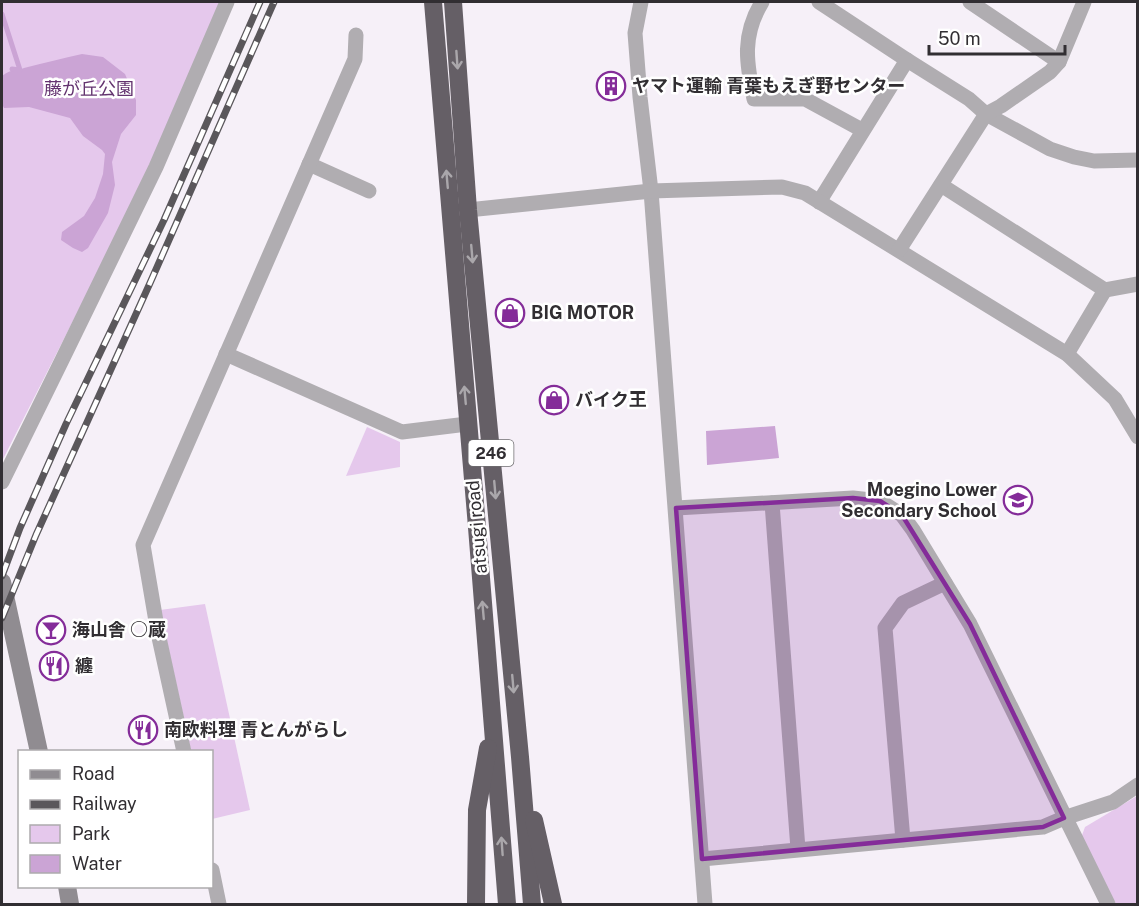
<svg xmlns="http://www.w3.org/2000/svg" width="1139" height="906" font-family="'Public Sans','Noto Sans JP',sans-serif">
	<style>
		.green { fill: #e5c8ec }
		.water { fill: #cba4d5 }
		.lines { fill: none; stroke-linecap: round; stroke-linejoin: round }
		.stream { stroke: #cba4d5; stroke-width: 5 }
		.street { stroke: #b0adb1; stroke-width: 15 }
		.secondary { stroke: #908c91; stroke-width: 18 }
		.highway { stroke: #655f66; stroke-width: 18 }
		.rail-casing { stroke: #5a575b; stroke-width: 7 }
		.rail { stroke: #fff; stroke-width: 4.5; stroke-dasharray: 14; stroke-linecap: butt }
		.oneway { stroke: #aaa7ab }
		.marked { fill: #842c99; fill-opacity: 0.2; stroke: #842c99; stroke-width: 4.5; stroke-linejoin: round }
		.labels { text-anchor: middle; stroke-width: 5; stroke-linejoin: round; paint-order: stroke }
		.shield { fill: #fff; stroke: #6f6d70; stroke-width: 1.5 }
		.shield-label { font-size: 16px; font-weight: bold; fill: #312e32 }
		.poi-label { font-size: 18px; font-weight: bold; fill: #312e32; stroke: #fff; text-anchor: start }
		.park-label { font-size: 18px; fill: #63336f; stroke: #fff }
		.street-label { font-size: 18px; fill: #312e32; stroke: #fff }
	</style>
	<rect width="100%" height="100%" fill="#f6f0f8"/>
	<g class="green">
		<polygon points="2,2 222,2 139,191 3,459 2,458"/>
		<polygon points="367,427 400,442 400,467 346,476"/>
		<polygon points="205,604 250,810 212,819 212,752 191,751 160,610"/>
		<polygon points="1137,796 1137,904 1116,904 1081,838 1085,827"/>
	</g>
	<g class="water">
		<path d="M82 54 103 57 125 74 136 100V115L121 134 112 162 115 185 108 213 88 248 82 252 73 248 61 240 62 232 84 216 95 198 103 174 105 154 102 150 83 136 70 118 29 107 4 108 2 104V76C13 68 13 72 24 68 44 63 63 58 82 54Z"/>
		<polygon points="775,426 779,458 707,465 706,431"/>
	</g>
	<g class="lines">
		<polyline class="stream" points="2,14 20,70 12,69"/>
		<g class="street">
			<polyline points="641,2 635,33 640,97 651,191 705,904"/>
			<path d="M762 2C742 35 746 62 754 99H805L862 130"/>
			<polyline points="819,2 907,60 969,99 986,114 1050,149 1074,157 1094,161 1138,160"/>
			<polyline points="970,2 1059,62"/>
			<polyline points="309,164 369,191"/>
			<polyline points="941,185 1105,290 1067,354"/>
			<polyline points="819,202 907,60"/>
			<polyline points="468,210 651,191 782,187 805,193 1067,354 1115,399 1138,437"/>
			<polyline points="899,250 986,114 1001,106 1050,72 1059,62 1084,2"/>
			<polyline points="1105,290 1138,284"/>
			<polyline points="226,354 402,432 467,424"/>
			<polyline points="2,482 62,360 156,167 227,2"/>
			<polyline points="772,503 798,849"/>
			<polyline points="676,508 853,498 880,501 902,515 913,530 970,624 1108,904"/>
			<polyline points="184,752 158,633 143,545 355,59 356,35"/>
			<polyline points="903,840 885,628 903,603 945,583"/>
			<polyline points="702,859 1043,827 1064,818 1113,802 1138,785"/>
			<polyline points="212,870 219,904"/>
		</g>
		<g class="secondary">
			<polyline points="2,582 39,752"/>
			<polyline points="67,886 70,904"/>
		</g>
		<g class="highway">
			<path d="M433 2C457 303 485 603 507 904"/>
			<polyline points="453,2 468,210 520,757 532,904"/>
			<polyline points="534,820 553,904"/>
			<polyline points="476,904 477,810 488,748"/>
		</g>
		<g class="rail-casing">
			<g id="rail">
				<polyline points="2,576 20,528 66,424 164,220 260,2"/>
				<polyline points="2,618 36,535 150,283 274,2"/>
			</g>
		</g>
		<use href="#rail" class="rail"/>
	</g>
	<defs><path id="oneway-shaft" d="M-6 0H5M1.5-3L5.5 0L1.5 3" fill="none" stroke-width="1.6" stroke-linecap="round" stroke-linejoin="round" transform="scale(1.5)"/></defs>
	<g class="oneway">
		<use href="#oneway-shaft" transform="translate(457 60) rotate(86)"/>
		<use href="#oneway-shaft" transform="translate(447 179) rotate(-95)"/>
		<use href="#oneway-shaft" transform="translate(472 254) rotate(85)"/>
		<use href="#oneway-shaft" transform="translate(465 395) rotate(-95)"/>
		<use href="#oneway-shaft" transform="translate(495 490) rotate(85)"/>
		<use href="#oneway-shaft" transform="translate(483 610) rotate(-95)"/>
		<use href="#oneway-shaft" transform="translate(513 684) rotate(85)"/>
		<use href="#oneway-shaft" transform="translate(502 846) rotate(-94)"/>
	</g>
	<path class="marked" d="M853 498 880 501 902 515 970 624 1064 818 1043 827 702 859 676 508Z"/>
	<defs>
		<g id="building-ring" transform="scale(1.5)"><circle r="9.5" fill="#fff" stroke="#842c99" stroke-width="1.5"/><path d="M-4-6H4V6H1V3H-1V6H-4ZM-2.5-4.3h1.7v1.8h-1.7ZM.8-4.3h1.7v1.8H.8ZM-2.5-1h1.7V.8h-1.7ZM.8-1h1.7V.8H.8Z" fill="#842c99"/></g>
		<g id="shop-ring" transform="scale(1.5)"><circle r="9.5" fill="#fff" stroke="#842c99" stroke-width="1.5"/><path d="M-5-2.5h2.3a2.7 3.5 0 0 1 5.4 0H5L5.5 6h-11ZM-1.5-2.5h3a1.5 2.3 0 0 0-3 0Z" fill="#842c99"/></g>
		<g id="school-ring" transform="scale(1.5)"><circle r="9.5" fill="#fff" stroke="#842c99" stroke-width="1.5"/><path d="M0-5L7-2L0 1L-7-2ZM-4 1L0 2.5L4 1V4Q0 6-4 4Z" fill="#842c99"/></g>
		<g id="bar-ring" transform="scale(1.5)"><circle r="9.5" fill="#fff" stroke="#842c99" stroke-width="1.5"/><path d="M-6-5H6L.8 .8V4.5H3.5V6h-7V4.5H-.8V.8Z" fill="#842c99"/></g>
		<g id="restaurant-ring" transform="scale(1.5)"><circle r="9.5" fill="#fff" stroke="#842c99" stroke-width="1.5"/><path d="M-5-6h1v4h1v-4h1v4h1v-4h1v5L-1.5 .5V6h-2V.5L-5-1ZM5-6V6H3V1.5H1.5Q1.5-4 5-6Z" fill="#842c99"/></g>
	</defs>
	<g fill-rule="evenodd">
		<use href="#building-ring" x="611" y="86"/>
		<use href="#shop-ring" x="510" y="313"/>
		<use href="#shop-ring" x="554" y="400"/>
		<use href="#school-ring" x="1018" y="500"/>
		<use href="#bar-ring" x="51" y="630"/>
		<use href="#restaurant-ring" x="54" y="666"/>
		<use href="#restaurant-ring" x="143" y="730"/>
	</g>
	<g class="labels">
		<rect class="shield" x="468.5" y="440" width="45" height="26" rx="4.5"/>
		<g class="shield-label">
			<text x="491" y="459">246</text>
		</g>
		<g class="poi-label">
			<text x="632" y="92">ヤマト運輸 青葉もえぎ野センター</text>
			<text x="531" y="319">BIG MOTOR</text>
			<text x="575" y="406">バイク王</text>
			<text x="997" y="496" text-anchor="end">Moegino Lower<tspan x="997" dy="21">Secondary School</tspan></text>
			<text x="72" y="636">海山舎 ○蔵</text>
			<text x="75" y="672">纏</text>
			<text x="164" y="736">南欧料理 青とんがらし</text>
		</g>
		<g class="park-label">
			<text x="89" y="95">藤が丘公園</text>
		</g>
		<g class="street-label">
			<text transform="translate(477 527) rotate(-95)" y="6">atsugi road</text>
		</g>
	</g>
	<rect width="1139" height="906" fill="none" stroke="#312e32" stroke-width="6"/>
	<rect x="18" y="750" width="195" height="138" fill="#ffffff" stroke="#adabad" stroke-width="1.5"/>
	<rect x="30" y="770" width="30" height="9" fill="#908c91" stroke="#adabad" stroke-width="1.5"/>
	<text x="72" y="780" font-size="18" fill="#312e32">Road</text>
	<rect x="30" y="800" width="30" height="9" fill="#5a575b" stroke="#adabad" stroke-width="1.5"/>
	<text x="72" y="810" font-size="18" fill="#312e32">Railway</text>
	<rect x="30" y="825" width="30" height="18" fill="#e5c8ec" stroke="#adabad" stroke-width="1.5"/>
	<text x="72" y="840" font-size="18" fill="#312e32">Park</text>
	<rect x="30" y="855" width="30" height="18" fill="#cba4d5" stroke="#adabad" stroke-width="1.5"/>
	<text x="72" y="870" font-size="18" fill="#312e32">Water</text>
	<path d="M929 45v9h136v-9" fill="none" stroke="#312e32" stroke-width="3"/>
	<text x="938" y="45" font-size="18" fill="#312e32" stroke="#ffffff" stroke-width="4.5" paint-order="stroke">50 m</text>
</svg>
